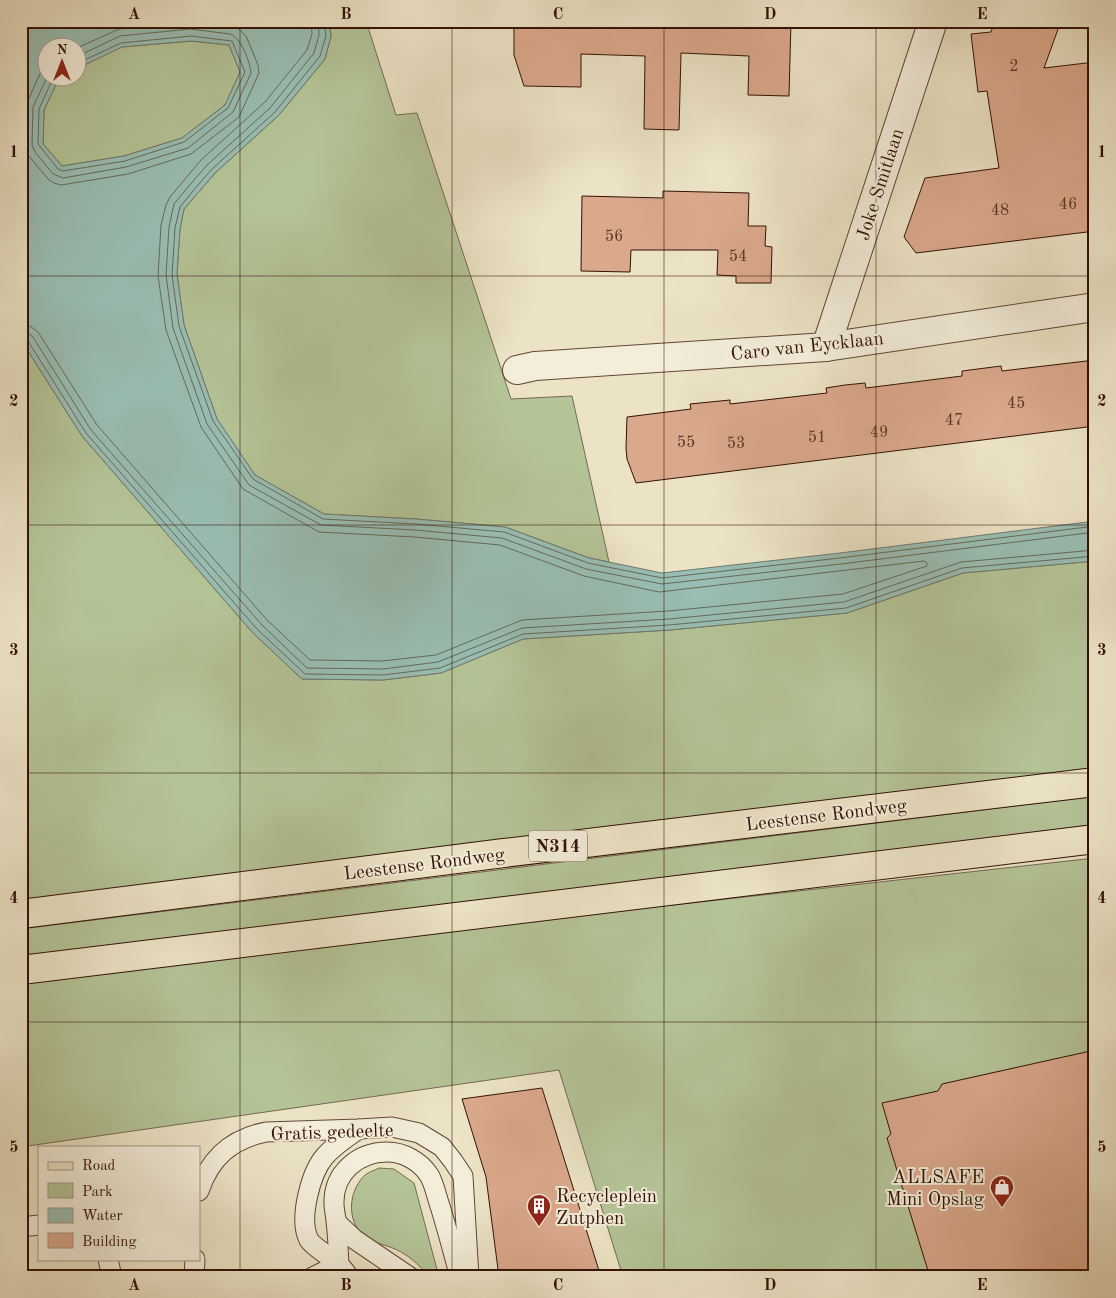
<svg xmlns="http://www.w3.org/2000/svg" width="1116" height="1298" font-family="'Old Standard TT',serif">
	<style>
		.green { fill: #b4c497; stroke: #746a4e }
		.water { fill: #99beb3; stroke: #70796d; fill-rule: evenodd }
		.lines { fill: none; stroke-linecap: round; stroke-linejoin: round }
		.shore { stroke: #66685c; stroke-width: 1 }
		.building { fill: #daa88b; stroke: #331105 }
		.service-casing { stroke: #614635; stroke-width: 21 }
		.minor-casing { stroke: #614635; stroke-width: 30 }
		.primary-casing { stroke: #331105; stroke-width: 30 }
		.service { stroke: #f3edda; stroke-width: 19 }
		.minor { stroke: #f3edda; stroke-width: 28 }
		.primary { stroke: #ece3c6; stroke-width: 28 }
		.grid { fill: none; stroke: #331105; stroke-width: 1; stroke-opacity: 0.55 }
		.labels { text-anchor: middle; stroke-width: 4; stroke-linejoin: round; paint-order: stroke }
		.number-label { font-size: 16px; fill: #5d3726 }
		.shield { fill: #f3edda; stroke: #6d5345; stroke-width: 1 }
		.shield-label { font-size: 18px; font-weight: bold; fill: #331105 }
		.street-label { font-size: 19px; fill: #331105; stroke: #f3edda }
		.poi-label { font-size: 19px; fill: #331105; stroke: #f3edda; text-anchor: end }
		.neatline { fill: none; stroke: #331105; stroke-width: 2 }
		.grid-label { font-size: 16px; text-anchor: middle; font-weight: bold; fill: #331105 }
	</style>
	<rect width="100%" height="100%" fill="#ece3c6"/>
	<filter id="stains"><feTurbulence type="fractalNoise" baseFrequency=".004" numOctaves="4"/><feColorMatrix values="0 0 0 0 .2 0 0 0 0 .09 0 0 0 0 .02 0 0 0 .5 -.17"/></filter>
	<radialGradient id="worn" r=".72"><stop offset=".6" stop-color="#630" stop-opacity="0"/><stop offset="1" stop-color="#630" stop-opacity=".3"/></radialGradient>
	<g class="green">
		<polygon points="329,21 366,21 396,115 417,113 511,399 572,396 609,562 589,558 505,527 416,519 324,514 255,475 217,419 184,325 177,274 180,229 184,209 215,173 279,115 325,59 331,36"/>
		<polygon points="191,41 229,45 240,72 225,105 182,138 124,156 62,166 43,144 44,110 59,78 78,78 78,68 121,47"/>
		<polygon points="21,340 82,436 253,633 302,679 383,680 441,673 523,639 670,630 847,613 963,573 1095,561 1095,769 21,901"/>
		<polygon points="1095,796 1095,828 21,961 21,929"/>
		<polygon points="1095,858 1095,1277 623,1277 559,1070 21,1147 21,984 520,922"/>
		<path d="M379 1168 394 1169 414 1183 439 1277H430C418 1264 407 1253 390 1247 383 1244 374 1243 368 1239 346 1225 347 1192 365 1175 369 1172 375 1170 379 1168Z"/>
	</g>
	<path class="water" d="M21 21H329L331 36 325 59 279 115 215 173 197 194 184 209 180 229 177 274 184 325 217 419 255 475 324 514 416 519 505 527 589 558 662 573 840 553 1095 521V561L963 573 847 613 670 630 523 639 441 673 383 680 302 679 253 633 82 436 21 340ZM191 41 229 45 240 72 225 105 182 138 124 156 62 166 43 144 44 110 59 78H48V48H78V68L122 47Z"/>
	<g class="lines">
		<g class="shore">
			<polyline points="318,21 319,35 314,53 270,108 207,165 188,187 174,204 169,227 166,275 173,328 207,424 249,485 321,525 415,530 502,538 586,569 662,584 841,564 1095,532"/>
			<polyline points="324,21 326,36 320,56 275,112 211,170 193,191 180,207 175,228 172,275 179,326 213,421 253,479 323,519 416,524 504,532 588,563 662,578 840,558 1095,526"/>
			<polyline points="48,63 42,69 26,105 25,146 28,155 48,179 54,183 61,185 128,174 191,154 239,117 259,73 258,65 246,36 239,29 231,26 190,22 119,29 77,48"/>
			<path d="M48 75 33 107 32 145 35 152 53 174 63 178 126 167 188 148 233 112 251 73C250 62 241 37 230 34L190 29 120 36 78 56"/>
			<polyline points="53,78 39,109 38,144 58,169 63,171 125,161 184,142 228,108 245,72 232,41 191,36 121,43 78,63"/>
			<polyline points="21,325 30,326 38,332 97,425 267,620 310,660 382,661 436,655 522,620 668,611 843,594 927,566 927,563 924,561 659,592 584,576 500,545 415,537 319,532 243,489 201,427 166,330 158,276 161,225 166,205 170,197 201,160 265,102 307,50 312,34 311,21"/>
			<polyline points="21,332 28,333 33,337 91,430 262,625 307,668 383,669 438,662 522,628 669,619 844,602 961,562 1095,550"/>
			<polyline points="21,339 28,341 86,433 257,629 305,674 383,675 440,668 523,634 669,625 846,608 962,568 1095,556"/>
		</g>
	</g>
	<g class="building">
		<polygon points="514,21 791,21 789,96 748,95 749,56 681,53 679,130 644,129 645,56 581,54 581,87 524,86 514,55"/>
		<polygon points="995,21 1061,21 1044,68 1095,62 1095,231 916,253 904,237 925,178 999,168 987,91 978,92 971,34 991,32"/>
		<polygon points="663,191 749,193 748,226 766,226 765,246 772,247 771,283 736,283 736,276 717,275 718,250 631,250 630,272 581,271 582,196 663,198"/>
		<polygon points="1095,360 1095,426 636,483 627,459 626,448 627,417 691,409 690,404 730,400 730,404 827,393 826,388 845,385 865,383 866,388 962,376 962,371 1001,366 1002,371"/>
		<polygon points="1095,1050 1095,1277 930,1277 887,1138 891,1134 882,1103 938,1091 942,1084"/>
		<polygon points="542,1088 601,1277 499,1277 486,1177 462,1099"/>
	</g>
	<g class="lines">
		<g class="service-casing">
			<g id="service">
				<path d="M199 1191C210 1158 231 1139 266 1132L359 1129 392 1127 419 1133 442 1147 453 1161 463 1176 469 1277"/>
				<polyline points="337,1223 354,1239 410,1277"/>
				<polyline points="21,1227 39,1225"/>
				<polyline points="108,1259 112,1277"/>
				<polyline points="194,1277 195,1259"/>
				<path d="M313 1277 339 1264C338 1250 338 1236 336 1222 336 1216 334 1210 334 1204 333 1173 358 1152 387 1152 403 1152 420 1161 429 1175 434 1183 436 1194 439 1203 447 1228 453 1252 460 1277"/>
				<path d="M349 1277C346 1273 343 1268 339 1265 332 1257 314 1248 309 1240 298 1219 311 1172 325 1156 335 1145 347 1137 359 1129"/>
			</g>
		</g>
		<g class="minor-casing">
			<g id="minor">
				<polyline points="826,347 933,21"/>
				<polyline points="517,370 535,366 826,347 1095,307"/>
			</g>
		</g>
		<g class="primary-casing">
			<g id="primary">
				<polyline points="21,914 504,853 1095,782"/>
				<polyline points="21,970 1095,839"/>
			</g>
		</g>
		<use href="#service" class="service"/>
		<use href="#minor" class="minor"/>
		<use href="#primary" class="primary"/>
	</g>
	<path class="grid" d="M240 21V1277M452 21V1277M664 21V1277M876 21V1277M21 276H1095M21 525H1095M21 773H1095M21 1022H1095"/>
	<defs>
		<g id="shop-pin" transform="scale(1.25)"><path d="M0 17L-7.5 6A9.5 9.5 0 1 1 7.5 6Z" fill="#8f2418" stroke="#f3edda"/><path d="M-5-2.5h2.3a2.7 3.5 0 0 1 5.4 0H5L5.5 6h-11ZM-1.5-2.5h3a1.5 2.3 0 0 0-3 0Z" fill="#fff"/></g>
		<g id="building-pin" transform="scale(1.25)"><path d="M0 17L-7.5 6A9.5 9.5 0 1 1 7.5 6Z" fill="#8f2418" stroke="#f3edda"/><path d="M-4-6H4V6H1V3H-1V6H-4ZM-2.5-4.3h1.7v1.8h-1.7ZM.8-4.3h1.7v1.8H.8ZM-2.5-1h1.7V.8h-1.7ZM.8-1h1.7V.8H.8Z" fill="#fff"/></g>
	</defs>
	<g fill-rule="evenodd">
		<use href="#shop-pin" x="1002" y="1187"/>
		<use href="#building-pin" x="539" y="1206"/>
	</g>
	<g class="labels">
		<g class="number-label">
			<text x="1014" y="71">2</text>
			<text x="1068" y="209">46</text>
			<text x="1000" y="215">48</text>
			<text x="614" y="241">56</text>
			<text x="738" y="261">54</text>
			<text x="1016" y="408">45</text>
			<text x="954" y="425">47</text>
			<text x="879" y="437">49</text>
			<text x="817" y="442">51</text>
			<text x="686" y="447">55</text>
			<text x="736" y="448">53</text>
		</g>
		<rect class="shield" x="529" y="830.5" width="58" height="31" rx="4"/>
		<g class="shield-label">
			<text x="558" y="852">N314</text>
		</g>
		<g class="street-label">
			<text transform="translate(879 184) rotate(-72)" y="7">Joke Smitlaan</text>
			<text transform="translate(807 345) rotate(-6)" y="7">Caro van Eycklaan</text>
			<text transform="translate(826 814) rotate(-7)" y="7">Leestense Rondweg</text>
			<text transform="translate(424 863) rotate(-7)" y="7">Leestense Rondweg</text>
			<text transform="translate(332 1131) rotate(-2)" y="7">Gratis gedeelte</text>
		</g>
		<g class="poi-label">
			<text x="984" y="1183">ALLSAFE<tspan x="984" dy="22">Mini Opslag</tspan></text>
			<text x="556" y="1202" text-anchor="start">Recycleplein<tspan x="556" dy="22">Zutphen</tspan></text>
		</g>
	</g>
	<rect width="1116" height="1298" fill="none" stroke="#ece3c6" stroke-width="55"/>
	<rect x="38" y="1146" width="162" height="115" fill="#f3edda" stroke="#a69585"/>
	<rect x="48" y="1162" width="25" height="8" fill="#ece3c6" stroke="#a69585"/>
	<text x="82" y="1170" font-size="15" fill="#331105">Road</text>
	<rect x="48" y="1183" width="25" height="15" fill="#b4c497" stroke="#a69585"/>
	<text x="82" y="1196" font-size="15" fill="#331105">Park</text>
	<rect x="48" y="1208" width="25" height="15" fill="#99beb3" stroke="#a69585"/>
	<text x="82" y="1220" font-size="15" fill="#331105">Water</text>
	<rect x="48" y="1233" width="25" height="15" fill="#daa88b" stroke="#a69585"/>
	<text x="82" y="1246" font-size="15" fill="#331105">Building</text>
	<g transform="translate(62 62)"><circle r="24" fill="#f3edda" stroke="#a69585"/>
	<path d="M0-4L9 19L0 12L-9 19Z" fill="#8f2418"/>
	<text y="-8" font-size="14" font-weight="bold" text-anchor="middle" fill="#331105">N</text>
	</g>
	<rect x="28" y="28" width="1060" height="1242" class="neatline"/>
	<g class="grid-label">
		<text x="134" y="19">A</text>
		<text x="346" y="19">B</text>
		<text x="558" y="19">C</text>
		<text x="770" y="19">D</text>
		<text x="982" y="19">E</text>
		<text x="14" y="157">1</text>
		<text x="1102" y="157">1</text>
		<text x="14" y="406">2</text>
		<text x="1102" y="406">2</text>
		<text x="14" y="655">3</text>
		<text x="1102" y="655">3</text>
		<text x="14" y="903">4</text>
		<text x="1102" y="903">4</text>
		<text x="14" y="1152">5</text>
		<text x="1102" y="1152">5</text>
		<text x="134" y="1290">A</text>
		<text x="346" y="1290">B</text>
		<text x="558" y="1290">C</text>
		<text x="770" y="1290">D</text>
		<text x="982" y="1290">E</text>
	</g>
	<rect width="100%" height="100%" filter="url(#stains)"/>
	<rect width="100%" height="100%" fill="url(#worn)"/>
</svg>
